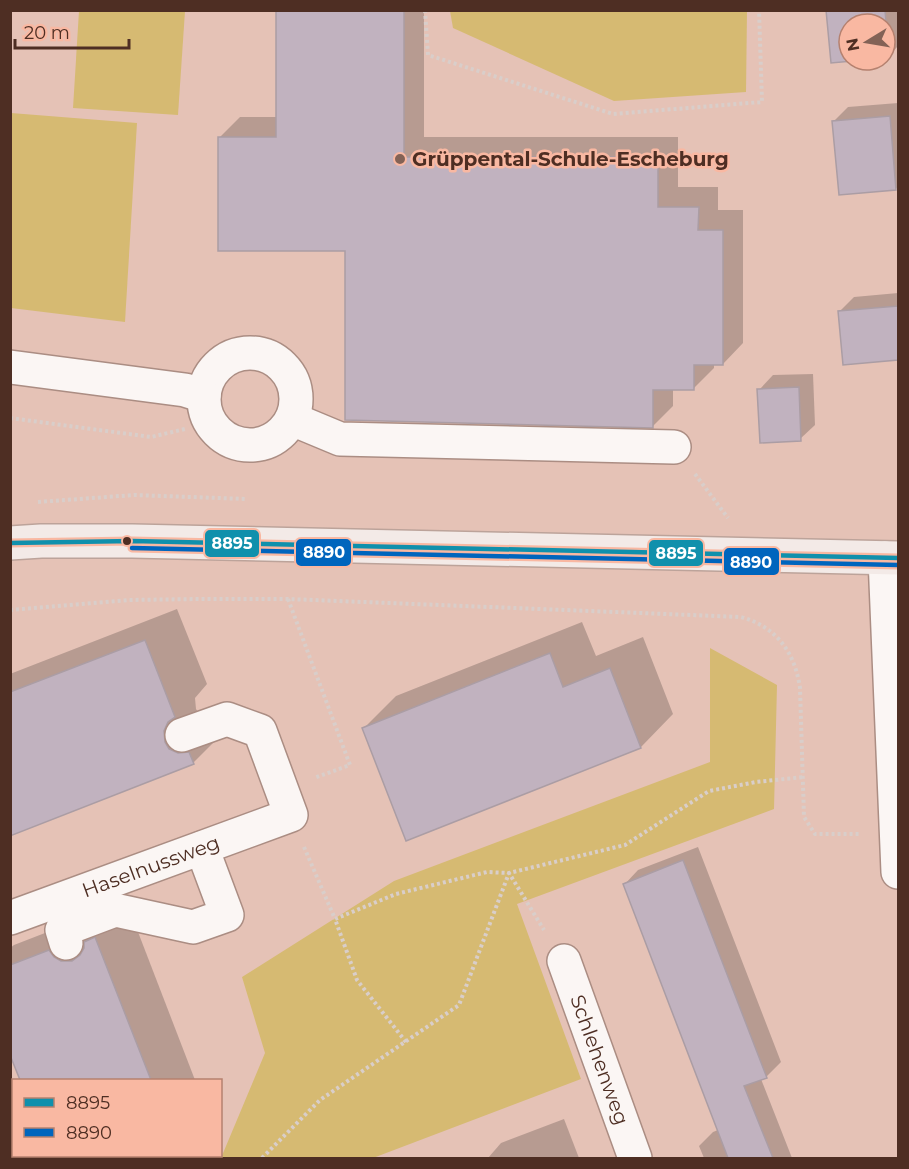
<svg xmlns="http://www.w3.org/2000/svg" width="909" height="1169" font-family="Montserrat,sans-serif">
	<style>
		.green { fill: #d6ba72 }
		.shadow { fill: #0003 }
		.building { fill: #c1b2bf; stroke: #ab9da4; stroke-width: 1.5 }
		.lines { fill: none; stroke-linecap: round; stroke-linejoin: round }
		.minor-casing { stroke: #ab8d83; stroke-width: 36 }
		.major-casing { stroke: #bca39a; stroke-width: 36 }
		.path { stroke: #d9ceca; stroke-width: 4; stroke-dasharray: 3 3; stroke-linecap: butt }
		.minor { stroke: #fbf6f4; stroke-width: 33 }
		.major { stroke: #f3eae7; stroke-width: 33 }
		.bus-1-casing { stroke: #f9b8a2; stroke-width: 9 }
		.bus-2-casing { stroke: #f9b8a2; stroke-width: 9 }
		.bus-1 { stroke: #1090ac; stroke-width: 4.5 }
		.bus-2 { stroke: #0065bd; stroke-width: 4.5 }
		.poi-dot { fill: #836256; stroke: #f9b8a2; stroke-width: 2 }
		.bus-dot { fill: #4e2e23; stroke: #f9b8a2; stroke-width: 2 }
		.labels { text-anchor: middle; stroke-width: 5; stroke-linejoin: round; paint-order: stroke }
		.poi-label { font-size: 20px; font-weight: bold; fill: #4e2e23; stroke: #f9b8a2; text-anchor: start }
		.street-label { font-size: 20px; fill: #4e2e23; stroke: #f9b8a2 }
		.line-badge { stroke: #f9b8a2; stroke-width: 2 }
		.badge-label { font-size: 16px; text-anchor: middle; font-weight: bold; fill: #fff }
	</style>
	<rect width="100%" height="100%" fill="#e5c2b6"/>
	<g class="green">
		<polygon points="79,11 185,11 178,115 73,108"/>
		<polygon points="450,11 747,11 746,92 614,101 453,28"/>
		<polygon points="11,113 137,123 125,322 11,308"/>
		<polygon points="710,648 777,685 774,809 517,904 581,1079 373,1158 221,1158 265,1053 242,977 394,881 710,762"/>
	</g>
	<g class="shadow">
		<polygon points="278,10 424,10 424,137 678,137 678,187 718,187 718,210 743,210 743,343 723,364 714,364 714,368 694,388 673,388 673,406 653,426 346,250 219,138 240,117 278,117"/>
		<polygon points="828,10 898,10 898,46 888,57 885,57 885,24 849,24 849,60"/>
		<polygon points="898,103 898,186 896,189 834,121 848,107"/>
		<polygon points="898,293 898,359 844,363 840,311 854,297"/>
		<polygon points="813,374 815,425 800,439 759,390 773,375"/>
		<polygon points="177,609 207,684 195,698 196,709 201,717 225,731 193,763 10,834 10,674"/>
		<polygon points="582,622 596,656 643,637 673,714 641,747 407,839 364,728 396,696"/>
		<polygon points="698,847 781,1062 766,1077 761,1079 792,1158 704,1158 699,1146 713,1132 718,1130 624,885 638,870"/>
		<polygon points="128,906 195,1080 22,1080 10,1051 10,948 14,945 81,919"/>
		<polygon points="564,1119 579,1158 488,1158 501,1143"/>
		<polygon points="51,1156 203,1156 200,1158 52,1158"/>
	</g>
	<g class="building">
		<polygon points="276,10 404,10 404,157 658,157 658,207 699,207 698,230 723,230 723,365 694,365 694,390 653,390 653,428 345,420 345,251 218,251 218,137 276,137"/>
		<polygon points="826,10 885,10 889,58 885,58 885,24 849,24 849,60 864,60 831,63"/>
		<polygon points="890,116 896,190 839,195 832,121"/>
		<polygon points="898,306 898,360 843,365 838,311"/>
		<polygon points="799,387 801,441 760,443 757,389"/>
		<polygon points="145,640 175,717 168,722 164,731 165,742 169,749 178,753 189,752 194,764 10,836 10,692"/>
		<polygon points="550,653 563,687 610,668 641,748 406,841 362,728"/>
		<polygon points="683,860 767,1078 744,1086 773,1158 728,1158 623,884"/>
		<polygon points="95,937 151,1080 20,1080 10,1055 10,965 49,950 54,957 61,961 72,961 80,955 84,948 84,942"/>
	</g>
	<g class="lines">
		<g class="minor-casing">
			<g id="minor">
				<circle cx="250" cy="399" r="46"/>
				<polyline points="10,367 185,390 204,396"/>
				<polyline points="292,419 340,439 674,447"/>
				<polyline points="885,558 898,872"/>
				<path id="s1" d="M10 918 291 815 260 731 227 719 182 735"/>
				<polyline points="66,943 62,930 115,910 193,927 227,915 202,848"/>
				<path id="s2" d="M564 961 635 1158"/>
			</g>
		</g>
		<g class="major-casing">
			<polyline id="major" points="10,543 41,541 132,541 898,558"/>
		</g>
		<g class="path">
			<polyline points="425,10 428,55 613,114 762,102 759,10"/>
			<polyline points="10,418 151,437 185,429"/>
			<polyline points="695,474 728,518"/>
			<polyline points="38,502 134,495 247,499"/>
			<polyline points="288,599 350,765 314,778"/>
			<path d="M10 610 129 600 199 599H288L741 617C777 627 795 653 800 688L804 817 815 834H861"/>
			<polyline points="304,847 335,919"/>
			<polyline points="406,1042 357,980 335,919 396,894 487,872 509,873 544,930"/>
			<polyline points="262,1158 320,1100 459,1005 509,873 625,845 709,791 756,782 804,777"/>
		</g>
		<use href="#minor" class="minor"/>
		<use href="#major" class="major"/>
		<g class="bus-1-casing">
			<polyline id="bus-1" points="10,543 132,541 898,558"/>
		</g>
		<g class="bus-2-casing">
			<polyline id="bus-2" points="132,548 898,565"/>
		</g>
		<use href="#bus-1" class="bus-1"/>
		<use href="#bus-2" class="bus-2"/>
	</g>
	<circle class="poi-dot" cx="400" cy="159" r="6"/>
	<circle class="bus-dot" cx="127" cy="541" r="5"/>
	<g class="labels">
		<g class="poi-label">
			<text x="412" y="166">Grüppental-Schule-Escheburg</text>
		</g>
		<g class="street-label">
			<text dy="7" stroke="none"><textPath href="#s1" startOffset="150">Haselnussweg</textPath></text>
			<text dy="7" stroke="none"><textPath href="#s2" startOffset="105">Schlehenweg</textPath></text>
		</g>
	</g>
	<g class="line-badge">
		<rect x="204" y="529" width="56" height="29" rx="6" fill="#1090ac"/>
		<rect x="295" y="538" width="57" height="29" rx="6" fill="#0065bd"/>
		<rect x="648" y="539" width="56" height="28" rx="6" fill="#1090ac"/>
		<rect x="723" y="547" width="57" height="29" rx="6" fill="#0065bd"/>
	</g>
	<g class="badge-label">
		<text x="232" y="549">8895</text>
		<text x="324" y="558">8890</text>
		<text x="676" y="559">8895</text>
		<text x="751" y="568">8890</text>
	</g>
	<rect width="909" height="1169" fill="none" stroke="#4e2e23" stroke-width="24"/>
	<rect x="12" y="1079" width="210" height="78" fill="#f9b8a2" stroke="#b5816f" stroke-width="1.5"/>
	<rect x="24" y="1098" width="30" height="9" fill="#1090ac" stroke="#b5816f" stroke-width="1.5"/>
	<text x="66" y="1109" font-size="18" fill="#4e2e23">8895</text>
	<rect x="24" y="1128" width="30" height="9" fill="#0065bd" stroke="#b5816f" stroke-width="1.5"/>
	<text x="66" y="1139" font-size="18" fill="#4e2e23">8890</text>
	<g transform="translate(867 42) rotate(259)"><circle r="28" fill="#f9b8a2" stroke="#b5816f" stroke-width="1.5"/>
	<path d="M0-4.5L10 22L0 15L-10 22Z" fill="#836256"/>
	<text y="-9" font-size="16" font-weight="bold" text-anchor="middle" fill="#4e2e23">N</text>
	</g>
	<path d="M15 39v9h114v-9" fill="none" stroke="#4e2e23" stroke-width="3"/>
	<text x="24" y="39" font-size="18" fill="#4e2e23" stroke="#f9b8a2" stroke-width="4.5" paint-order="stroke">20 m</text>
</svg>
